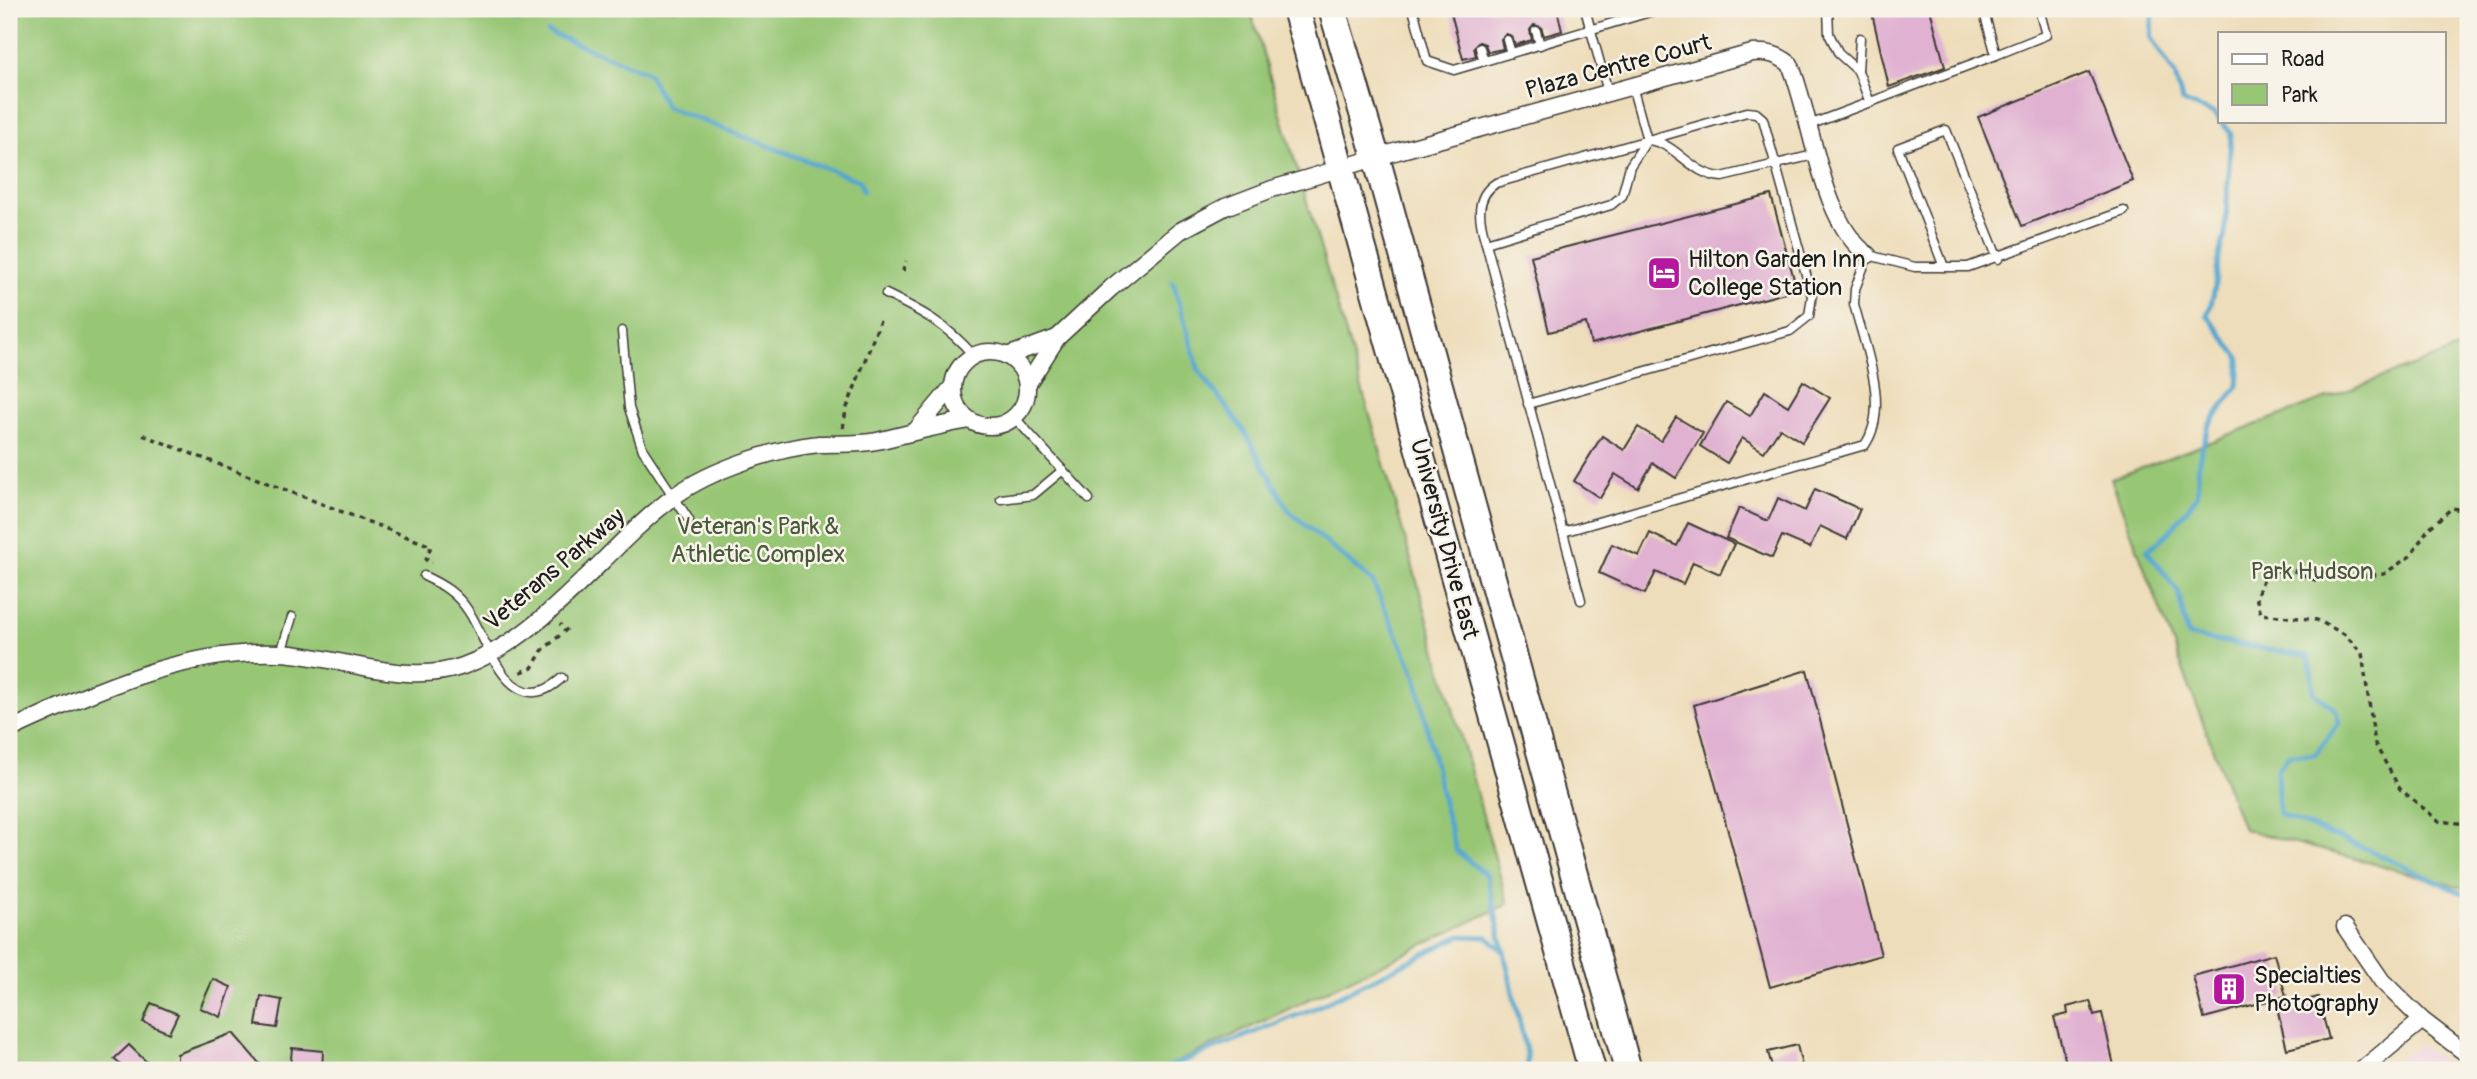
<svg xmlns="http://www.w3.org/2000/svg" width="2477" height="1079" font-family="Pangolin,sans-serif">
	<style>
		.built { fill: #efd0e6 }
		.green { fill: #97c675; stroke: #5a7148; stroke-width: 2 }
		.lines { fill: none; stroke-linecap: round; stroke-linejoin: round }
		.stream { stroke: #53a6ce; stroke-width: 5 }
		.building { fill: #e0b1d1 }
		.service-casing { stroke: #3c3934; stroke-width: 11 }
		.minor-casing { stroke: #3c3934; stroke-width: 19 }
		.primary-casing { stroke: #3c3934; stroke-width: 30 }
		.path { stroke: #3c3934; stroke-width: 3.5; stroke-dasharray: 5 5; stroke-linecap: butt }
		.service { stroke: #fff; stroke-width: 8 }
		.minor { stroke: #fff; stroke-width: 16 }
		.primary { stroke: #fff; stroke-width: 26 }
		.labels { text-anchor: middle; stroke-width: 5; stroke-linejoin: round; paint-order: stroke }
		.street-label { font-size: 24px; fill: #1c1c1c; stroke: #f7f3e8 }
		.poi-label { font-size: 24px; fill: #1c1c1c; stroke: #f7f3e8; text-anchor: start }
		.park-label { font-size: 24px; fill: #47583b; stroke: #f7f3e8 }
	</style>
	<rect width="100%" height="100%" fill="#f7f3e8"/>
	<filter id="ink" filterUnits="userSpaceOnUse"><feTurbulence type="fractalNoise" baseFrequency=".0143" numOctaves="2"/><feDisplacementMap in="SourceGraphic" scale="14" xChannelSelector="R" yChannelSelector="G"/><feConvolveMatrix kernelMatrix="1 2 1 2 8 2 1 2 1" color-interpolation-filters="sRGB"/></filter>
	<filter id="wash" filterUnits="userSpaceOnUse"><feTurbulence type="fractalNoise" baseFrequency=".00686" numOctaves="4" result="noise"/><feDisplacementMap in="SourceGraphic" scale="28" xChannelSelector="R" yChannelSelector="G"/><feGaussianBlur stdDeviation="1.57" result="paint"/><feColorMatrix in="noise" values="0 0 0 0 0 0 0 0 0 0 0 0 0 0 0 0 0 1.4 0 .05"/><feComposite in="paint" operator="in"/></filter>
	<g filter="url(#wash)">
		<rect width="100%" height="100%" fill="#eeddba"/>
		<polygon class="built" points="2420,1045 2455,1070 2384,1070"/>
		<g class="green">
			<polygon points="9,9 1250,9 1378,443 1508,904 1161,1070 9,1070"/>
			<polygon points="2468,345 2468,889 2243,829 2111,479"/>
		</g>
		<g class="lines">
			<g class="stream">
				<polyline points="492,9 518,20"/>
				<polyline points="2153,9 2151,38 2175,75 2182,101 2215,114 2220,120"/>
				<polyline points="548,32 648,73 666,107 860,181 863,191"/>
				<path d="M2220 121 2231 133 2225 235C2214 261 2219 289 2207 315L2240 359 2238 386 2209 425 2199 459 2197 496 2170 531 2147 551 2178 591 2188 636 2309 656 2314 693 2335 709 2339 723 2315 755H2289L2277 770 2279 814 2369 850 2468 896"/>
				<polyline points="1173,282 1199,371 1243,429 1289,511 1372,581 1416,676 1443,802 1456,850 1487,876 1527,1055 1527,1070"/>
				<polyline points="1162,1070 1317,1007 1460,936 1488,937 1502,950"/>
			</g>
		</g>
		<g id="blocks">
			<g class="building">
				<polygon points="1450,9 1557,9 1562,31 1544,36 1541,27 1534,25 1530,30 1532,40 1515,45 1512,36 1506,34 1501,39 1503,49 1488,52 1485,44 1479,42 1474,47 1476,56 1463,59"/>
				<polygon points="1871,9 1930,9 1945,67 1889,87"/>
				<polygon points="2089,72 2133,181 2022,226 1978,117"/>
				<polygon points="1771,195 1797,290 1591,344 1586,323 1549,332 1531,256"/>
				<polygon points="1803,381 1830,398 1802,442 1780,428 1764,452 1742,438 1727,463 1700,446 1726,402 1750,416 1765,391 1788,406"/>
				<polygon points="1676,417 1703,433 1676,478 1653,463 1638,488 1615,474 1600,498 1574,481 1602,436 1624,450 1638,427 1661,441"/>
				<polygon points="1815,489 1860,509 1847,539 1820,526 1810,548 1782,536 1772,558 1726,538 1739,508 1768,521 1778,498 1805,511"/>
				<polygon points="1688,523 1734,544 1720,574 1693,562 1683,584 1656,572 1645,594 1599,573 1612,544 1639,556 1650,533 1677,546"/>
				<polygon points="1807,670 1881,955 1770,987 1694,705"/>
				<polygon points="2274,954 2286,996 2204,1018 2193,976"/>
				<polygon points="213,979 231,987 221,1017 200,1008"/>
				<polygon points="261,996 282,1000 277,1028 256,1025"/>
				<polygon points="2318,997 2329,1039 2287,1049 2277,1008"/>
				<polygon points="2090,1001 2094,1015 2102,1013 2115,1070 2068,1070 2054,1017 2068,1014 2067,1007"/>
				<polygon points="151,1003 178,1014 169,1033 143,1022"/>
				<polygon points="233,1033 265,1070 177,1070 177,1054"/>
				<polygon points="129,1045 155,1070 126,1070 114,1059"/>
				<polygon points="1797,1045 1803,1070 1773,1070 1768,1052"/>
				<polygon points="292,1048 323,1051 322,1070 290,1068"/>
			</g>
		</g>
	</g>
	<g filter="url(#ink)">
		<use href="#blocks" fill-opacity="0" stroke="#3c3934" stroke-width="2"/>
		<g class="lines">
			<g class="service-casing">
				<g id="service">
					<polyline points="1413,9 1427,61 1454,70 1660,9"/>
					<polyline points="1585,9 1608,92"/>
					<polyline points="1828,9 1829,34 1839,54 1858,71 1870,103"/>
					<polyline points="1536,31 1540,45"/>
					<polyline points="1507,40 1511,53"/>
					<polyline points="1480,48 1484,61"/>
					<polyline points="1996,55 2046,35 2039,9"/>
					<polyline points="1858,71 1860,38"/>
					<polyline points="1809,125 1996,55 1983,9"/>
					<path d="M1650 140C1679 145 1691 175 1722 177L1818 154"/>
					<path d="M1486 243C1479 221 1474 197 1496 183L1747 112 1756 113 1763 119 1812 296 1809 316 1790 331 1528 404"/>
					<polyline points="1944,267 1898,148 1946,130 1998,259"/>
					<path d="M886 294C923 312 946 324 974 356"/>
					<polyline points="622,331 629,408 643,450 689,520"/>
					<polyline points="1014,417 1089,499"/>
					<polyline points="1001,499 1033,495 1063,470"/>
					<path d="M1563 532 1865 445C1891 407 1864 345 1854 304L1855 289 1868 255 1915 267H1968L2124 211"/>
					<path d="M424 576C443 585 457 593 469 612 485 636 504 705 544 690 550 688 557 682 562 678"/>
					<polyline points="1581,600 1486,243 1611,205 1622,196 1630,166 1647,140 1632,86"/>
					<polyline points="281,653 292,617"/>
				</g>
			</g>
			<g class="minor-casing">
				<g id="minor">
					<circle cx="990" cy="389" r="37"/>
					<polyline points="1007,356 1057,338"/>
					<path d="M1027 385 1057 338 1111 288 1180 231 1225 207 1272 189 1398 151 1752 53C1768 52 1777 54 1790 64 1813 119 1820 221 1868 255"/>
					<polyline points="917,429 953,386"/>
					<path d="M9 730C94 691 184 649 280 653 339 656 405 687 463 666 547 636 605 547 676 495 711 470 776 448 819 444 838 443 858 445 877 441 908 434 938 425 969 420"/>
					<polyline points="2345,927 2382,981 2422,1020 2468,1055"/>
					<polyline points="2362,1070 2422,1020"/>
				</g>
			</g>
			<g class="primary-casing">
				<g id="primary">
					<polyline points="1296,9 1592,1070"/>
					<polyline points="1332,9 1376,157 1628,1070"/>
				</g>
			</g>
			<g class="path">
				<polyline points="903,271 906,261"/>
				<polyline points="843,428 846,410 880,321"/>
				<polyline points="143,435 431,546 426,560 432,563"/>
				<polyline points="2468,511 2452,508 2429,528 2410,556 2384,574 2315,580 2290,569 2266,573 2256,597 2261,614 2317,620 2344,634 2362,653 2375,744 2400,789 2439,821 2468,824"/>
				<polyline points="487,616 504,625"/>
				<polyline points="521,672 532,668 542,651 566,630 560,624"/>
			</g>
			<use href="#service" class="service"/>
			<use href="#minor" class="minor"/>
			<use href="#primary" class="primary"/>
		</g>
	</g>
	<defs>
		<g id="hotel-square" transform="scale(1.75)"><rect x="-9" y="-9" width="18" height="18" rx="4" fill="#b5179e" stroke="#f7f3e8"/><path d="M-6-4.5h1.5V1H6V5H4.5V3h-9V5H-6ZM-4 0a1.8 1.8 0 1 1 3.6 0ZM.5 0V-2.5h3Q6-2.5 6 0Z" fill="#fff"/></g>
		<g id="building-square" transform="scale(1.75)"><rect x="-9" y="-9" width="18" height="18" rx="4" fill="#b5179e" stroke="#f7f3e8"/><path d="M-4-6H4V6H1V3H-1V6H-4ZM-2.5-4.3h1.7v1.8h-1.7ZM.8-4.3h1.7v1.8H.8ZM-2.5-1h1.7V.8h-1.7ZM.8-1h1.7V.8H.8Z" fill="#fff"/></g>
	</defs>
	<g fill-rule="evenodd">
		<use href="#hotel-square" x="1664" y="273"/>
		<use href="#building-square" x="2229" y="989"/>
	</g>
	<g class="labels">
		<g class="street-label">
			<text transform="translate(1618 66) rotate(-15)" y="8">Plaza Centre Court</text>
			<text transform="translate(1445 539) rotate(75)" y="8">University Drive East</text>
			<text transform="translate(554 569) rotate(-40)" y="8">Veterans Parkway</text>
		</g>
		<g class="poi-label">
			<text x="1688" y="267">Hilton Garden Inn<tspan x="1688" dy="28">College Station</tspan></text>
			<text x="2254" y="983">Specialties<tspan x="2254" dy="28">Photography</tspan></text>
		</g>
		<g class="park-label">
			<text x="758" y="534">Veteran's Park &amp;<tspan x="758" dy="28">Athletic Complex</tspan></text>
			<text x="2312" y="579">Park Hudson</text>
		</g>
	</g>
	<rect width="2477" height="1079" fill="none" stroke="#f7f3e8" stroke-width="35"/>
	<rect x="2218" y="32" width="228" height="91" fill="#f7f3e8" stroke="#9f9d96" stroke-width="2"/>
	<rect x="2232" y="54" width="35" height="10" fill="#ffffff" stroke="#9f9d96" stroke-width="2"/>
	<text x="2281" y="66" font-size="21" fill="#1c1c1c">Road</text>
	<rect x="2232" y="84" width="35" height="21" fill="#97c675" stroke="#9f9d96" stroke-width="2"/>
	<text x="2281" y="102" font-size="21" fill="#1c1c1c">Park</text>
</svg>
